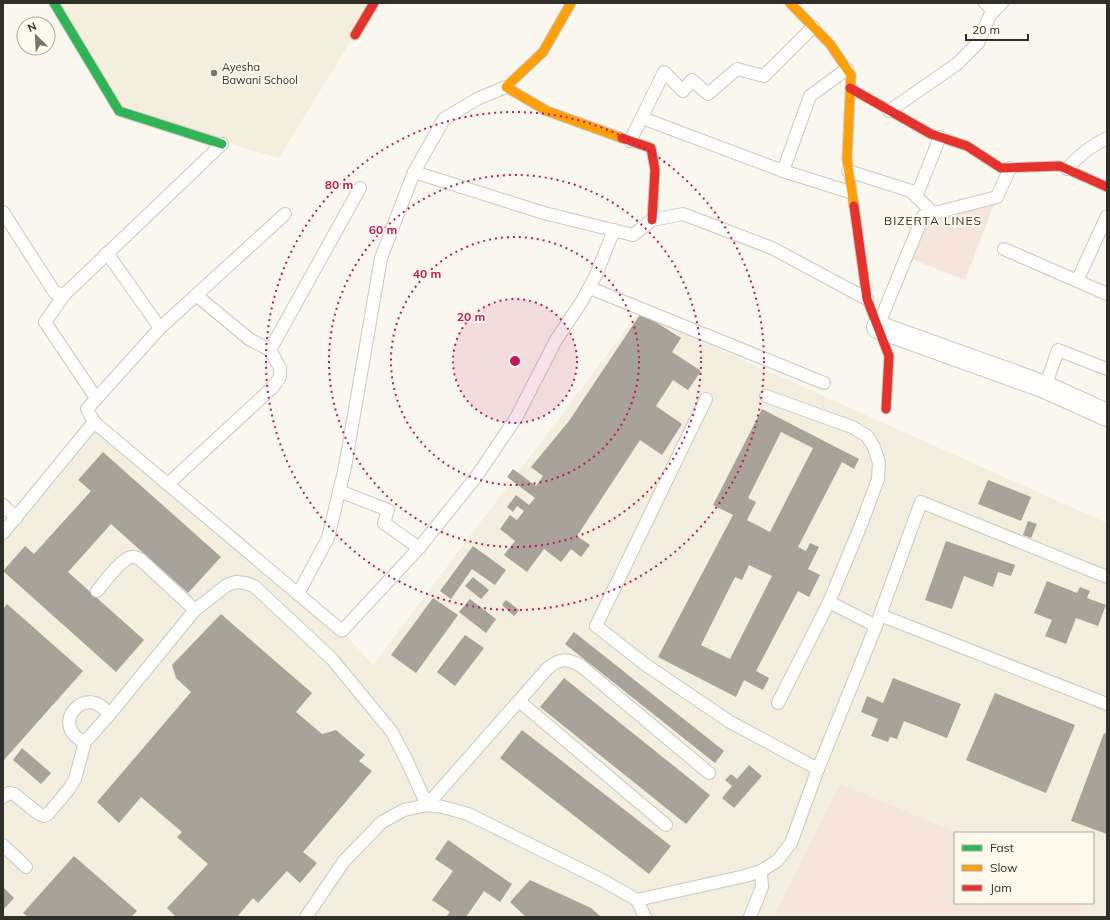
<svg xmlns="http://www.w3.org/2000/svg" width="1110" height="920" font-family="Mulish,sans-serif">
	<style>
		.built { fill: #f3eede; fill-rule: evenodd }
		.green { fill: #f6e5da }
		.building { fill: #a9a298; fill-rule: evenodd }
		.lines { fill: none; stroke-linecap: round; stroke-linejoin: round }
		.lane-casing { stroke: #cbc8c2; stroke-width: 14 }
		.street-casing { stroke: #cbc8c2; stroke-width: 24 }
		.fast-casing { stroke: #cbc8c2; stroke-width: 11 }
		.slow-casing { stroke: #cbc8c2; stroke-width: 11 }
		.jam-casing { stroke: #cbc8c2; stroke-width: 11 }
		.lane { stroke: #fefefd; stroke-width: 12 }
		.street { stroke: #fefefd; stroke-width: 22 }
		.fast { stroke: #30b455; stroke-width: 9 }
		.slow { stroke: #ff9f0a; stroke-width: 9 }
		.jam { stroke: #e5322d; stroke-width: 9 }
		.ring { fill: none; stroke: #c2185b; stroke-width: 2; stroke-dasharray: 2 4 }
		.poi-dot { fill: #77756f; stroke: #fef9eb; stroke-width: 1.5 }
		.labels { text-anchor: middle; stroke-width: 4; stroke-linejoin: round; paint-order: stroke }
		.poi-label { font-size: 11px; fill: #312f2a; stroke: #fef9eb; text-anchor: start }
		.neighbourhood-label { font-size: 12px; letter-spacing: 1px; fill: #312f2a; stroke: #fef9eb }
		.centre { fill: #c2185b; stroke: #fef9eb; stroke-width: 2 }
		.ring-label { font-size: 12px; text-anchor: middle; font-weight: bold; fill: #c2185b; stroke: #fef9eb; stroke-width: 4; stroke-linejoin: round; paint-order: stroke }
	</style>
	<rect width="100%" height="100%" fill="#faf7ef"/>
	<g class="built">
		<polygon points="53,3 374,3 279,158 119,111"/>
		<path d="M638 313 1107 523V917H3V530L94 422 342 631 373 665ZM955 833H1093V903H955Z"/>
	</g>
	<g class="green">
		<polygon points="997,197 965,280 906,257 923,216"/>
		<polygon points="840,784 957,833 955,833 955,903 1079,903 1081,917 774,917"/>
	</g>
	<g class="building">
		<polygon points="641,313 681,338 672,352 701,371 688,390 673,380 656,406 682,424 662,455 640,440 577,536 590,545 581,557 571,549 561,562 544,549 527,572 504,555 515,541 500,529 510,515 517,520 524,511 517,506 513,512 507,507 516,495 529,505 535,498 507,477 513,469 536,486 543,476 531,467 569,421"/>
		<path d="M762 409 859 459 854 469 842 462 798 547 806 551 810 543 819 547 808 569 820 575 809 597 798 591 756 671 769 678 763 690 744 680 736 697 658 657 733 515 713 505ZM781 432 813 448 770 532 747 520 756 502 748 498ZM749 565 772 576 730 659 701 645 735 577 742 580Z"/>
		<polygon points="103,452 221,557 188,593 111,524 68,572 144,640 116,672 3,571 25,546 34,554 91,491 78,480"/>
		<polygon points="988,480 1031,497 1021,521 978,504"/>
		<polygon points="1028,521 1037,524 1031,538 1023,535"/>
		<polygon points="946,541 1015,565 1011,576 998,572 993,587 964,576 952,609 925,600"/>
		<polygon points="473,546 506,570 495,585 472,569 451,599 440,591"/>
		<polygon points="473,577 489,590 481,599 465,586"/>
		<polygon points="1047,581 1077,593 1080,587 1090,591 1087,598 1106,605 1098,626 1076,618 1066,644 1045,636 1052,620 1034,613"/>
		<polygon points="433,598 458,615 416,673 391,655"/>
		<polygon points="470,599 496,619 486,633 459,612"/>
		<polygon points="506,600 519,610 514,616 502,605"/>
		<polygon points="7,604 83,671 3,761 3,609"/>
		<polygon points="221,614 312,693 296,712 322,734 336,730 365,755 359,761 372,771 303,852 317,863 300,883 287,871 258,903 253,898 237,917 176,917 167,908 208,864 177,837 182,832 141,797 119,823 97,802 191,692 176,678 172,665"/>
		<polygon points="574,632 724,751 715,763 565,644"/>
		<polygon points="465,635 484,648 455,686 437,672"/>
		<polygon points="564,678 710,795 686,824 540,707"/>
		<polygon points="893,678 961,704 947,738 904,721 897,739 890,737 888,742 871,736 878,719 861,712 867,696 883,703"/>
		<polygon points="995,693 1075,725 1046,793 966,760"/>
		<polygon points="522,730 671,846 649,874 500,758"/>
		<polygon points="1104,733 1107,734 1107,834 1071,821"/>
		<polygon points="22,748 51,773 41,784 13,760"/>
		<polygon points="749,765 762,776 734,808 722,798 732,786 725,780 731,774 737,779"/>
		<polygon points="448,840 512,884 500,902 484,891 466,917 446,917 450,912 432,900 453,871 435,859"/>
		<polygon points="74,856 137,911 131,917 28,917 23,913"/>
		<polygon points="530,880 591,908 601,917 526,917 510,902"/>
		<polygon points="3,887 14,898 3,910"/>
	</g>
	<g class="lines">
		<g class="lane-casing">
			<g id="lane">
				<polyline points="985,3 994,11"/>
				<polyline points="889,111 957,64 978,43 990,15 1002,3"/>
				<polyline points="642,118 783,171 850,192"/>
				<polyline points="630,141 664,72 683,91 692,80 708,94 737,69 764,76 813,27"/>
				<path d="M1067 169C1079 155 1090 146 1107 138"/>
				<polyline points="783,171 810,96 847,69"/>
				<polyline points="848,171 911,191 934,214"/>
				<polyline points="414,172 544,213 633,235 652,220 683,214 772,248 867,299"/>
				<polyline points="916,197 940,137"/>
				<polyline points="3,212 55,293 65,294 222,144"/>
				<polyline points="1004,249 1107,294"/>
				<polyline points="107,253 160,328"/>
				<polyline points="1077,281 1107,216"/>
				<polyline points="590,288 824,383"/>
				<polyline points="65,294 45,322 96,398"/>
				<polyline points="878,326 923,216 997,197 1010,168"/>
				<polyline points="270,350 360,188"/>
				<polyline points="1045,387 1058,350 1107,369"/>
				<polyline points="766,396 852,427 867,436 874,447 879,463 878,479 861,525 829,602 778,703"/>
				<polyline points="706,399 596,626 646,665 730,722 818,769"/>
				<polyline points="94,422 87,409 160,328 285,214"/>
				<polyline points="168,484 273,387 280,377 280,368 270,350 249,339 196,295"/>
				<polyline points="339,491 388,510 384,523 419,548"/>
				<polyline points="3,505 16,518"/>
				<polyline points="3,533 94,422 342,631 419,548 476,477 516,418 556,340 582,301 596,275 614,230"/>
				<path d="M97 591C104 583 120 560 131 557 134 556 137 558 140 559L195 610"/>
				<polyline points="298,594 328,538 345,467 381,258 414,172 444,119 479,98 506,87"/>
				<polyline points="829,602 876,626"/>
				<polyline points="880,615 1107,704"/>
				<polyline points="519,701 666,825"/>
				<path d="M85 742C47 726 87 680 109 715"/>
				<path d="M3 797 9 793 14 794 39 814 44 816 49 813 69 789 75 779 85 742 109 715 195 610 227 585 236 582 245 583 254 586 332 659 392 732 407 761 427 805 547 669C559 658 567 658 581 666L709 773"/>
				<polyline points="3,845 26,867"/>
				<polyline points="637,900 645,917"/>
				<polyline points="306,917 344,861 382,822 404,810 427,805 443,807 468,814 602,880 637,900 745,876 761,871 777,861 791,843 818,769 876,626 921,502 1107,577"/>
				<polyline points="750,917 762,887 761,871"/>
			</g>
		</g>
		<g class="street-casing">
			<polyline id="street" points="878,327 1045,387 1107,415"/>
		</g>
		<g class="fast-casing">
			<polyline id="fast" points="54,3 119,111 222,144"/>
		</g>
		<g class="slow-casing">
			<g id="slow">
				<polyline points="571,3 543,52 506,87 547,111 622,138"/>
				<polyline points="790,3 830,44 851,75 847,159 854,206"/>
			</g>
		</g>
		<g class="jam-casing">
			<g id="jam">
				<polyline points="355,35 374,3"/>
				<polyline points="850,88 931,134 967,146 1001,168 1060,166 1107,187"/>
				<polyline points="622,138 651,148 655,170 652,220"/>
				<polyline points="854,206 867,299 889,356 886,409"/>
			</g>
		</g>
		<use href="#lane" class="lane"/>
		<use href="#street" class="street"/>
		<use href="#fast" class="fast"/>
		<use href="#slow" class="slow"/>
		<use href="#jam" class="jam"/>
	</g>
	<circle cx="515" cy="361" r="62" fill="#c2185b" fill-opacity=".12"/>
	<g class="ring">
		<circle cx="515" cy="361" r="62"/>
		<circle cx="515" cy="361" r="124"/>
		<circle cx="515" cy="361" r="186"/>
		<circle cx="515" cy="361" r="249"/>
	</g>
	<circle class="poi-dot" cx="214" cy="73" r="4"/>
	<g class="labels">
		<g class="poi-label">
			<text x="222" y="71">Ayesha<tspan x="222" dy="13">Bawani School</tspan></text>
		</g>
		<g class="neighbourhood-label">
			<text x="933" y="225">BIZERTA LINES</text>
		</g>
	</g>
	<circle cx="515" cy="361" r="6" class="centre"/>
	<g class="ring-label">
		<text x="339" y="189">80 m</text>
		<text x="383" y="234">60 m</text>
		<text x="427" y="278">40 m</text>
		<text x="471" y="321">20 m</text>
	</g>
	<rect width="1110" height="920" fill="none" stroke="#312f2a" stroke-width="8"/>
	<rect x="954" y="832" width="140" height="72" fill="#fef9eb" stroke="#aca89e"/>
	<rect x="962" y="845" width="20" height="6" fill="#30b455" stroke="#aca89e"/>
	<text x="990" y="852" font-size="12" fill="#312f2a">Fast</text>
	<rect x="962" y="865" width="20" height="6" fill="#ff9f0a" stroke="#aca89e"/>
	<text x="990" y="872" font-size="12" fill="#312f2a">Slow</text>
	<rect x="962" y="885" width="20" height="6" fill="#e5322d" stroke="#aca89e"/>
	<text x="990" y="892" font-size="12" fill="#312f2a">Jam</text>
	<g transform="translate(36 36) rotate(336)"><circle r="19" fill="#fef9eb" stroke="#aca89e"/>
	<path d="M0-3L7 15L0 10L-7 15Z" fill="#77756f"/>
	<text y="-6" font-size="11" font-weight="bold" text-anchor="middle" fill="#312f2a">N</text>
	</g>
	<path d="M966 34v6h62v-6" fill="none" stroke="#312f2a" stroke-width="2"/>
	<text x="972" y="34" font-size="12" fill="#312f2a" stroke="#fef9eb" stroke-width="3" paint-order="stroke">20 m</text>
</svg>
